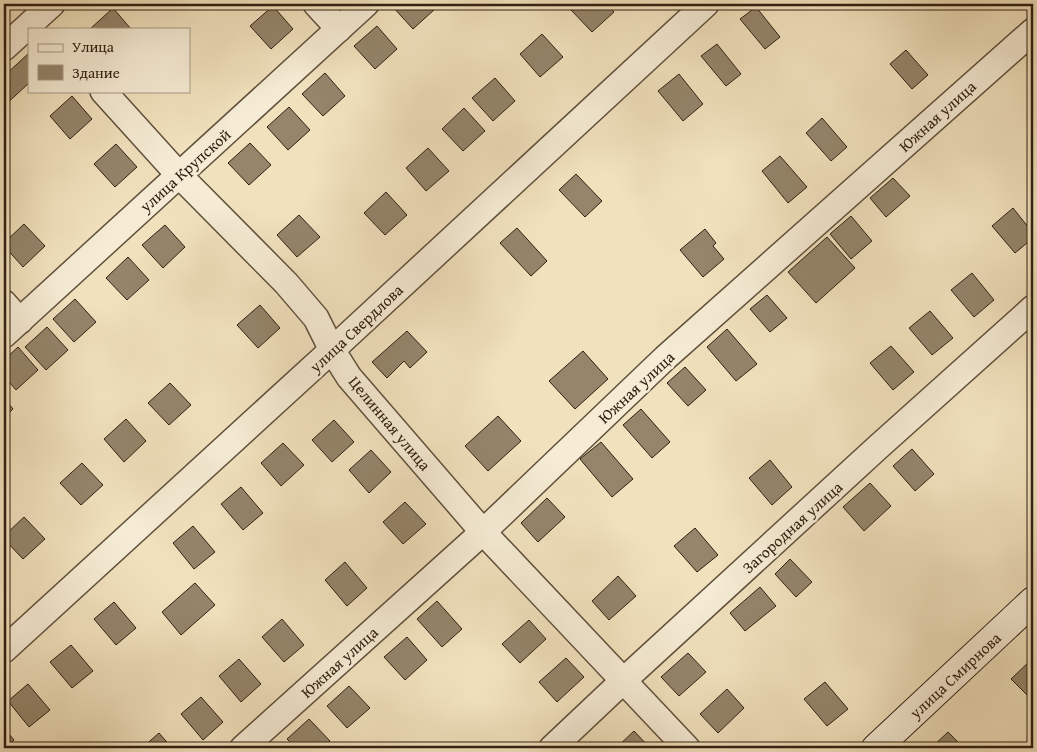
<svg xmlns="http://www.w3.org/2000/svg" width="1037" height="752" font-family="'Gentium Book Plus',serif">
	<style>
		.building { fill: #94856b; stroke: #302011 }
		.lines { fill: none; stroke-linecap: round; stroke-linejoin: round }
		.street-casing { stroke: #60503c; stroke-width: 28 }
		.secondary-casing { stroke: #302011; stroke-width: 30 }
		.street { stroke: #f6ecd5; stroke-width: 25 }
		.secondary { stroke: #f6ecd5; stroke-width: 28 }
		.labels { text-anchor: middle; stroke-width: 5; stroke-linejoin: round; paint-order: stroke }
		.street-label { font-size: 16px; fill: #302011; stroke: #f6ecd5 }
	</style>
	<rect width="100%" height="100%" fill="#f1e2be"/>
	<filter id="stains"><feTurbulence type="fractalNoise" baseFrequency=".004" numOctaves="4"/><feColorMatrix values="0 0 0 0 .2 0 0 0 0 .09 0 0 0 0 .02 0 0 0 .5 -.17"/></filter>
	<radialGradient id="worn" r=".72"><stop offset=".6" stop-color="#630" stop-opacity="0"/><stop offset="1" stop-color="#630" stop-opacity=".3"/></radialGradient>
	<g class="building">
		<polygon points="395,4 431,4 435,9 413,29 392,6"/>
		<polygon points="578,4 607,4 614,12 592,32 571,10"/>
		<polygon points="273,6 293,29 271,49 250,26"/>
		<polygon points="756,7 780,37 765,49 740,19"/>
		<polygon points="113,8 131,29 90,29"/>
		<polygon points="377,26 397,49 375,69 354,46"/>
		<polygon points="542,34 563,57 540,77 520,54"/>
		<polygon points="1033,43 1033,62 1024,52"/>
		<polygon points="717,44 741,74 726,86 701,56"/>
		<polygon points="906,50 928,75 912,89 890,64"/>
		<polygon points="29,53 29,83 4,106 4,76"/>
		<polygon points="325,73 345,96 323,116 302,94"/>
		<polygon points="679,74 703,104 683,121 658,91"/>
		<polygon points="495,78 515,101 493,121 472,98"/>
		<polygon points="72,96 92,119 70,139 50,116"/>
		<polygon points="289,107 310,130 288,150 267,127"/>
		<polygon points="464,108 485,131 463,151 442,129"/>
		<polygon points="822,118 847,147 831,161 806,133"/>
		<polygon points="250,143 271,165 249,185 228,163"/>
		<polygon points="116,144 137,167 115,187 94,164"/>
		<polygon points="428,148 449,171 426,191 406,168"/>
		<polygon points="780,156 807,187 788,203 762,171"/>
		<polygon points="576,174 602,201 585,217 559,190"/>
		<polygon points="893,178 910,196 886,217 870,198"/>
		<polygon points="386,192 407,215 385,235 364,213"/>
		<polygon points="1013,208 1033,233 1033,238 1015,253 992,226"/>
		<polygon points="299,215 320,237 297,257 277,235"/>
		<polygon points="851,216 872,241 851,259 830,234"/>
		<polygon points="24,224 45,246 23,267 4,246 4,243"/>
		<polygon points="165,225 185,247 163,268 142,245"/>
		<polygon points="517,228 547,261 531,276 500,243"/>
		<polygon points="705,229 716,243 713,246 724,259 703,277 680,250"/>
		<polygon points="827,237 855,268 816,303 788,272"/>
		<polygon points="128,257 149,280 127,300 106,278"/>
		<polygon points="972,273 994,300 974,317 951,290"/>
		<polygon points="767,295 787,318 770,332 750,309"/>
		<polygon points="75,299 96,322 74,342 53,319"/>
		<polygon points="260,305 280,328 258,348 237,325"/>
		<polygon points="930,311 953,338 932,355 909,328"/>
		<polygon points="47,327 68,350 46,370 25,347"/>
		<polygon points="727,329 757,364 736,381 707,347"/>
		<polygon points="407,331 427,352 410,368 404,361 387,378 372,362"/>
		<polygon points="891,346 914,372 893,390 870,363"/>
		<polygon points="18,347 38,370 16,390 4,376 4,360"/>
		<polygon points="583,351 608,379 575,409 549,381"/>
		<polygon points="685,367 706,390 688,406 667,383"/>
		<polygon points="170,383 191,405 169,425 148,403"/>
		<polygon points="4,398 13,409 4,418"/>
		<polygon points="641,409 670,442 652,458 623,425"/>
		<polygon points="498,416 521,441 488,471 465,446"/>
		<polygon points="126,419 146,441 124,462 104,439"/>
		<polygon points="334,420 354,442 332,462 312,440"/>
		<polygon points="601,442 633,479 612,497 580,459"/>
		<polygon points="283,443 304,465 281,486 261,463"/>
		<polygon points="912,449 934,474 915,491 893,466"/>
		<polygon points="371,450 391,472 369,493 349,470"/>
		<polygon points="770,460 792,487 772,505 749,478"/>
		<polygon points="82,463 103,485 81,505 60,483"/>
		<polygon points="870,483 891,506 864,531 843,507"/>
		<polygon points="241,487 263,513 243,530 221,504"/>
		<polygon points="547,498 565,517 538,542 521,523"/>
		<polygon points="405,502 426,524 403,544 383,522"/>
		<polygon points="24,517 45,539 23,559 4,539 4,536"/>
		<polygon points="193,526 215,552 194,569 173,543"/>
		<polygon points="695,528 718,555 697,572 674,546"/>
		<polygon points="790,559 812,582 796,597 775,574"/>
		<polygon points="345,562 367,588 347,606 325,580"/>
		<polygon points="618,576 636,596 609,620 592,601"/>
		<polygon points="195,583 215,605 181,635 162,612"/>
		<polygon points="760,587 776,606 745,631 730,613"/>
		<polygon points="437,601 462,629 442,647 417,619"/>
		<polygon points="114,602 136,628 116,645 94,619"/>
		<polygon points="282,619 304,645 284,662 262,637"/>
		<polygon points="529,620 546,639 520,663 502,644"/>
		<polygon points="407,637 427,660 405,680 384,657"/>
		<polygon points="71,645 93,671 72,688 50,662"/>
		<polygon points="688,653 706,672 679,696 661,677"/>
		<polygon points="566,658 584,677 557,702 539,682"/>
		<polygon points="1033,658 1033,701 1011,679"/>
		<polygon points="239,659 261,684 241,702 219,676"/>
		<polygon points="825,682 848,709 827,726 804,699"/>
		<polygon points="28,684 50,710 29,727 8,701"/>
		<polygon points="349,686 370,708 347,728 327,706"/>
		<polygon points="727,689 744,708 718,733 700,714"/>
		<polygon points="201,697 223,722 203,740 181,714"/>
		<polygon points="309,719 330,741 323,748 296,748 287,739"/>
		<polygon points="4,728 14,740 4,748"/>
		<polygon points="634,731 650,748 616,748"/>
		<polygon points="948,732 964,748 931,748"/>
		<polygon points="159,733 172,748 142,748"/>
	</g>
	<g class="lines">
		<g class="street-casing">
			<g id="street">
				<polyline points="316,4 339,29"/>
				<polyline points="4,48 52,4"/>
				<polyline points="103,91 179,175 286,283 316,318 332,350 349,377 483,532 687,748"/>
				<polyline points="4,303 20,321"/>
				<polyline points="4,335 366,4"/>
				<polyline points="4,650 332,350 706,4"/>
				<polyline points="243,748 483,532 665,358 1033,31"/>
				<polyline points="552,748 623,681 877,448 1033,308"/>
			</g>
		</g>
		<g class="secondary-casing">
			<polyline id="secondary" points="876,748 1033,601"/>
		</g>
		<use href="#street" class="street"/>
		<use href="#secondary" class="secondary"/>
	</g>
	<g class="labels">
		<g class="street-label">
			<text transform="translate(937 116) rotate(-42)" y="6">Южная улица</text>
			<text transform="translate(185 170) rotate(-42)" y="6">улица Крупской</text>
			<text transform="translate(356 328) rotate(-43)" y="6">улица Свердлова</text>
			<text transform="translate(636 387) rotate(-43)" y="6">Южная улица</text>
			<text transform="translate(390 423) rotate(50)" y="6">Целинная улица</text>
			<text transform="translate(792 527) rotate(-42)" y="6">Загородная улица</text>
			<text transform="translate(339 662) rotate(-42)" y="6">Южная улица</text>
			<text transform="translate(955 675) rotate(-43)" y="6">улица Смирнова</text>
		</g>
	</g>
	<rect width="1037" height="752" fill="none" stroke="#f1e2be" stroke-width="20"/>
	<rect x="5" y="5" width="1027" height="742" fill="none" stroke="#302011" stroke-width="2.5"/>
	<rect x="10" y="10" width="1017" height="732" fill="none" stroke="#302011"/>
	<rect x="28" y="28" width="162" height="65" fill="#f6ecd5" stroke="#a79a87"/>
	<rect x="38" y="44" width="25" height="8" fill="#f6ecd5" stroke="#a79a87"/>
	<text x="72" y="52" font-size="15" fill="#302011">Улица</text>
	<rect x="38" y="65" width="25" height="15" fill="#94856b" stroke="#a79a87"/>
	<text x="72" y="78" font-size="15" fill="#302011">Здание</text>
	<rect width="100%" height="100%" filter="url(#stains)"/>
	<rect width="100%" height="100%" fill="url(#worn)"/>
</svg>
